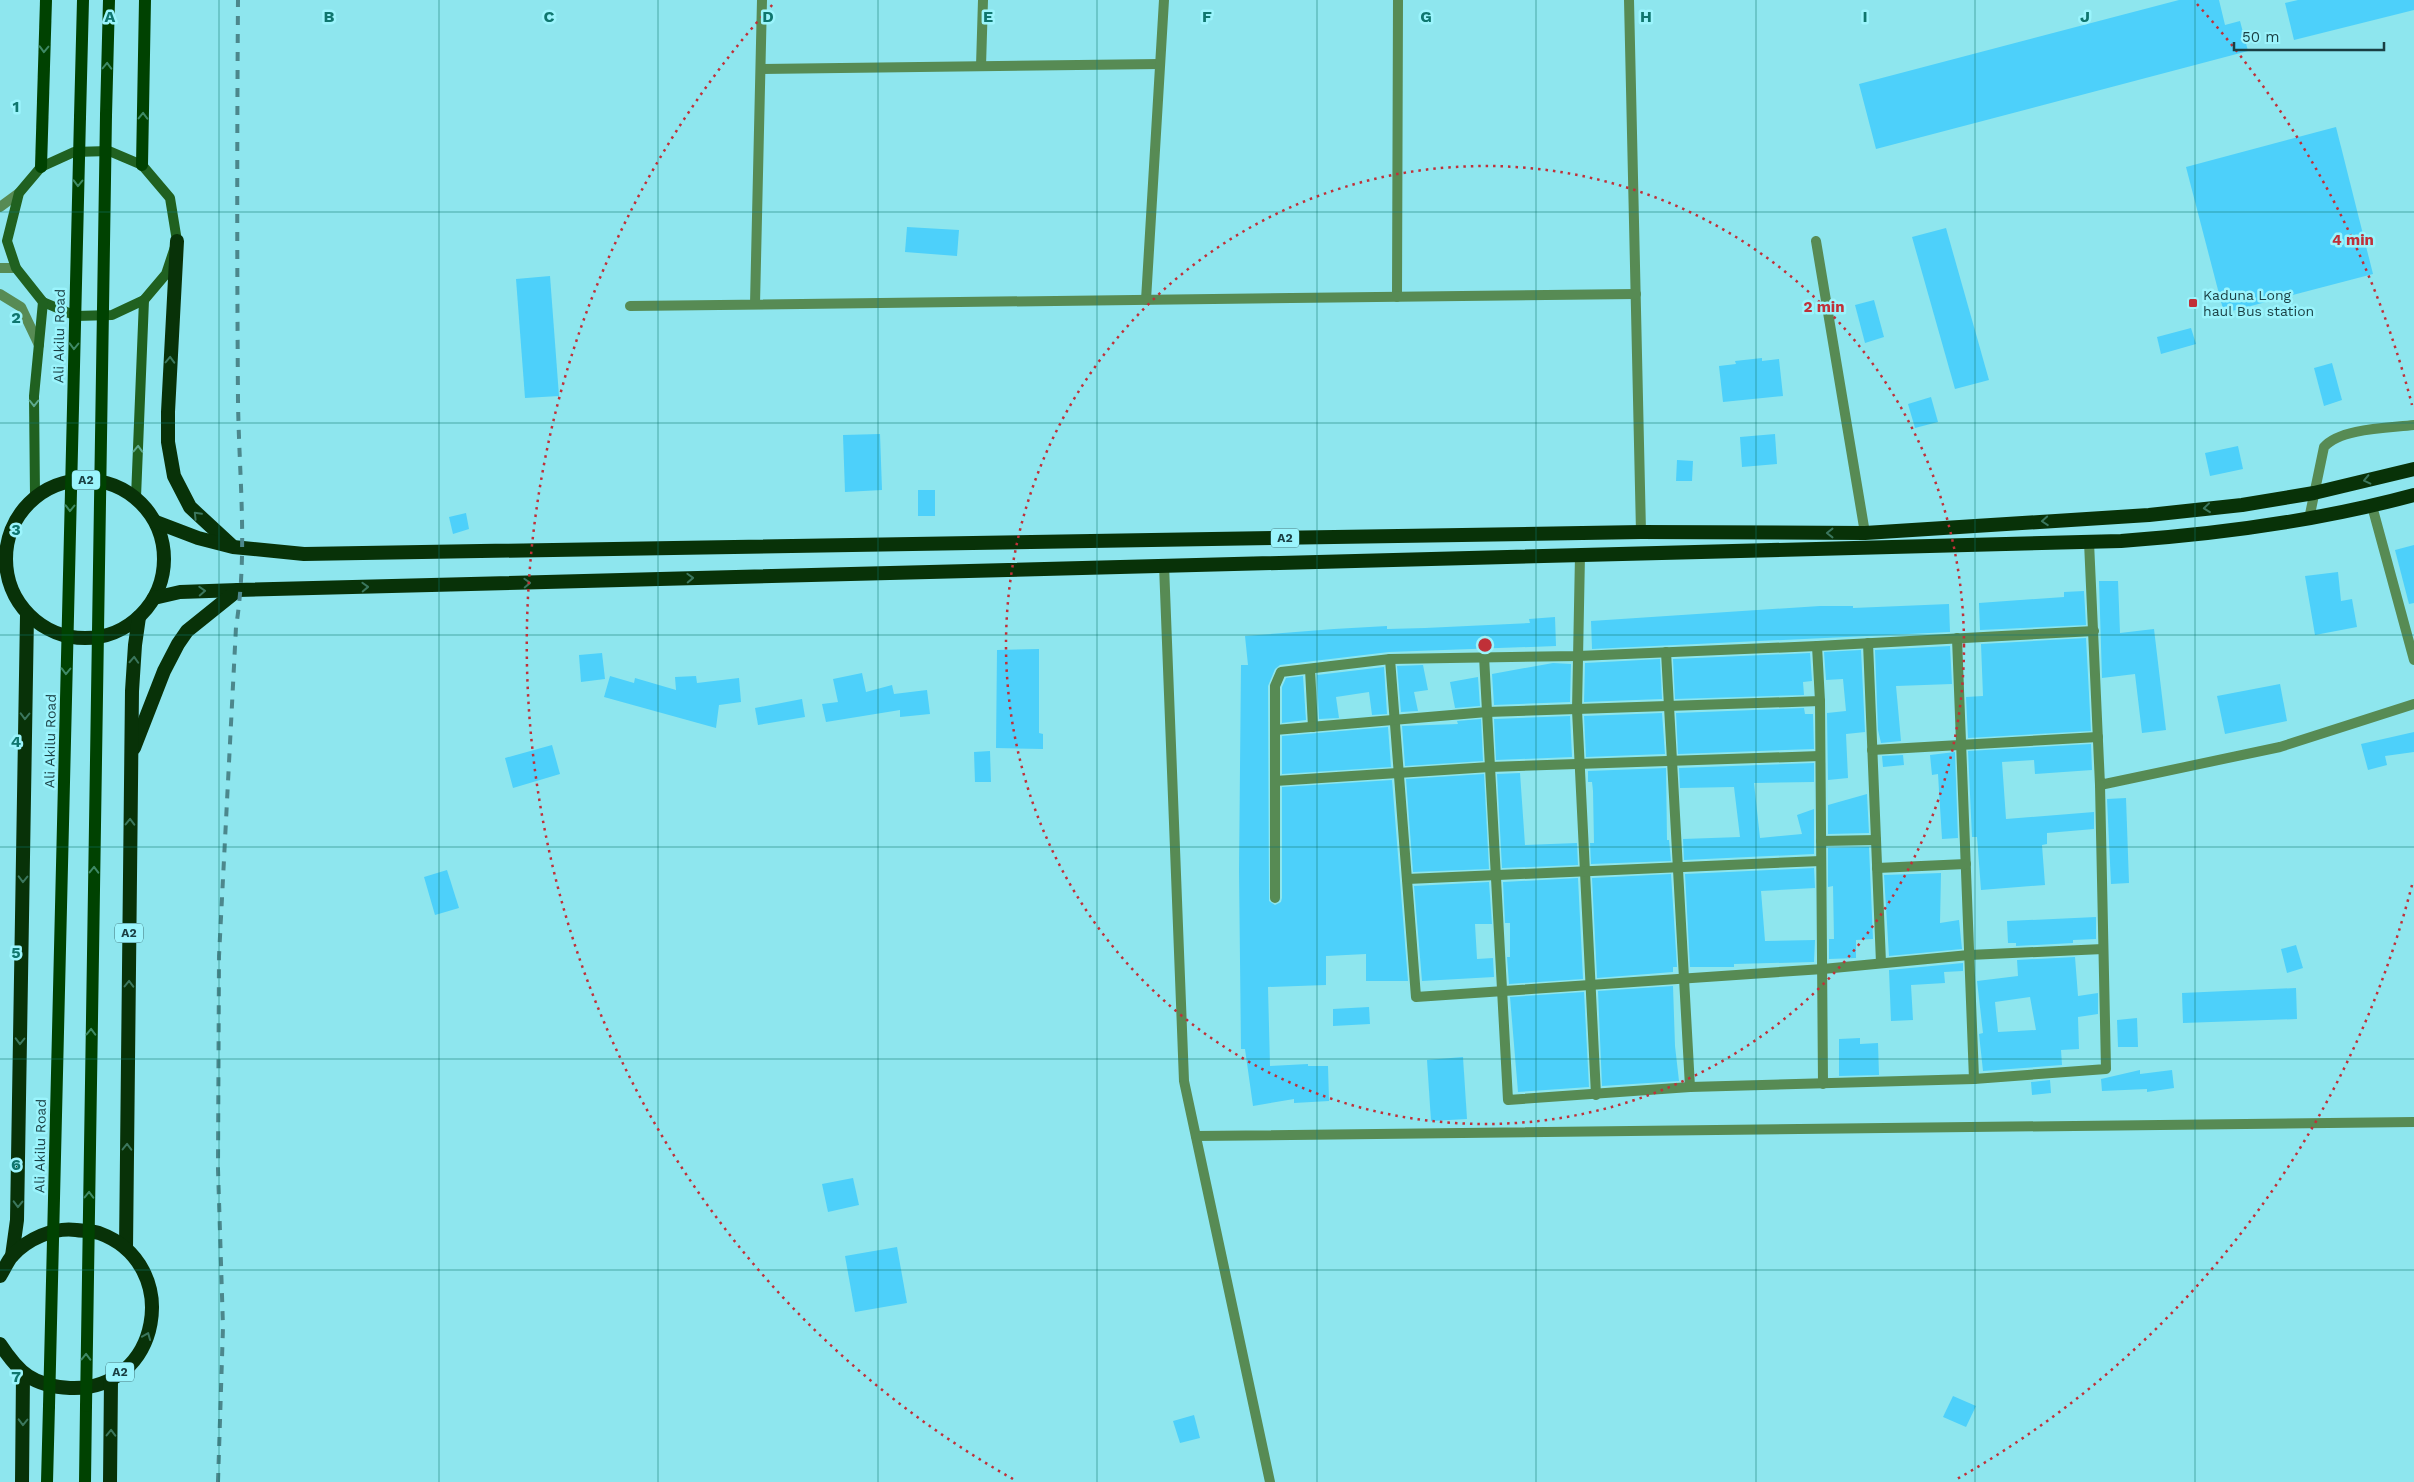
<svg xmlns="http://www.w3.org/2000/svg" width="2414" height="1482" font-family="'Work Sans',sans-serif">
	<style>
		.building { fill: #4dd0fa; fill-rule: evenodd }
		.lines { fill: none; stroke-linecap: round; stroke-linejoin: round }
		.service { stroke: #578b54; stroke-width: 10 }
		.minor { stroke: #578b54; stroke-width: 10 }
		.tertiary { stroke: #578b54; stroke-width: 10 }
		.secondary { stroke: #206120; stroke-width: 10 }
		.primary { stroke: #004201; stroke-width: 12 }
		.trunk { stroke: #083208; stroke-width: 14 }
		.rail { stroke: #4c878c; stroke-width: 4; stroke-dasharray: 9 9; stroke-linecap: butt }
		.primary-bridge { stroke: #004201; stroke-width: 12 }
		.oneway { stroke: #3e8965 }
		.oneway2 { stroke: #3b765d }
		.oneway3 { stroke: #5eaa8e }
		.grid { fill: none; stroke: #0f766e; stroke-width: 1; stroke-opacity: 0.55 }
		.ring { fill: none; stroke: #c03038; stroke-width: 2.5; stroke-dasharray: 2.5 5 }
		.poi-dot { fill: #c03038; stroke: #9bf4fc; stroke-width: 2 }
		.labels { text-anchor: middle; stroke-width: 5; stroke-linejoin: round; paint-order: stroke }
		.shield { fill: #9bf4fc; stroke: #41757a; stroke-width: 1 }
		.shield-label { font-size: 12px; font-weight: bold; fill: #1a3f43 }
		.poi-label { font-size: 14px; fill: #1a3f43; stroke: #9bf4fc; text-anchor: start }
		.street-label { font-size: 14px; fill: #1a3f43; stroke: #9bf4fc }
		.grid-label { font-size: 16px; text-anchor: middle; font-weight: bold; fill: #0f766e; stroke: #9bf4fc; stroke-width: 5; stroke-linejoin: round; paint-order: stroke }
		.centre { fill: #c03038; stroke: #9bf4fc; stroke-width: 2.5 }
		.ring-label { font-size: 15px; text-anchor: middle; font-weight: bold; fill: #c03038; stroke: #9bf4fc; stroke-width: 5; stroke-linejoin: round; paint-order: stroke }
	</style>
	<rect width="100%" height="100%" fill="#8ee6ee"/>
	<g class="building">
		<polygon points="2179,0 2219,0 2225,25 2240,21 2248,51 1876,149 1859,84"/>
		<polygon points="2298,0 2414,0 2414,10 2294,40 2285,3"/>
		<polygon points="2336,127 2373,274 2224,313 2186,167"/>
		<polygon points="907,227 959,230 957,256 905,252"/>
		<polygon points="1946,228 1989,380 1955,389 1912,237"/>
		<polygon points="550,276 559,396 525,398 516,279"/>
		<polygon points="1874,300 1884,337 1865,343 1855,305"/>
		<polygon points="2191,328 2196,344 2161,354 2157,337"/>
		<polygon points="1762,358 1762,361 1779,359 1783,396 1723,402 1719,366 1736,364 1735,361"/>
		<polygon points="2332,363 2342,400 2324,406 2314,368"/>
		<polygon points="1931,397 1938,422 1915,428 1908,404"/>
		<polygon points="880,434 882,490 845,492 843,435"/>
		<polygon points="1775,434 1777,464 1742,467 1740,437"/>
		<polygon points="2238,446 2243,469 2210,476 2205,453"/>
		<polygon points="1677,460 1693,461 1692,481 1676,481"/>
		<rect x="918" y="490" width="17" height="26"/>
		<polygon points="466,513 469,529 453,534 449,517"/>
		<polygon points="2414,545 2414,603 2409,604 2395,550"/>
		<polygon points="2338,572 2341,601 2352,599 2357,627 2315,635 2305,576"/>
		<polygon points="2099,581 2118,581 2120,633 2154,629 2166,730 2142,733 2135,674 2102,678"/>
		<polygon points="2084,591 2086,625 1980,630 1979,603 2064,597 2064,592"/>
		<polygon points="1949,604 1950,632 1592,649 1591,621 1820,606 1853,606 1853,608"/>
		<polygon points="1555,617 1556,646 1389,652 1280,665 1275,669 1268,686 1269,901 1275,905 1281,902 1282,898 1282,787 1392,780 1408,981 1366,981 1366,954 1326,956 1326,985 1268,987 1270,1066 1308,1064 1308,1066 1328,1066 1329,1101 1294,1103 1294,1099 1253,1106 1245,1049 1241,1049 1239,871 1241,665 1248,665 1245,636 1334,629 1387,626 1387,629 1425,628 1530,623 1529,619"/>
		<polygon points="2086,638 2091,731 1968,738 1966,697 1983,696 1981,644"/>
		<polygon points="1950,646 1952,684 1896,686 1901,741 1881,743 1878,730 1875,650"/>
		<polygon points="1039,649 1039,733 1043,734 1043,749 996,748 997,650"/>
		<polygon points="1861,650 1865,732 1846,734 1848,778 1828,780 1827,713 1846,711 1843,679 1826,680 1824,652"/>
		<polygon points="602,653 605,679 581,682 579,655"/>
		<polygon points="1810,653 1812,681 1803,682 1804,695 1675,699 1673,659"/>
		<polygon points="1660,659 1662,699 1584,702 1585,663"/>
		<polygon points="1553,663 1571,664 1570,702 1494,705 1492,674"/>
		<polygon points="1423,665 1428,690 1414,692 1418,711 1401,712 1397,666"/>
		<polygon points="1384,667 1387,714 1372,715 1369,692 1336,697 1339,718 1319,719 1317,675"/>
		<polygon points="862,673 866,692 892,685 894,694 927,690 930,714 900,717 900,710 826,722 822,704 838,702 833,679"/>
		<polygon points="610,676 634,683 635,678 676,690 675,677 696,676 697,683 739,678 741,702 719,705 716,728 604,697"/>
		<polygon points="1303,676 1306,720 1282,723 1282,687 1286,678"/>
		<polygon points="1478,677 1480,706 1455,708 1450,682"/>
		<polygon points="2280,684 2287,721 2225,734 2217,696"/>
		<polygon points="802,699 805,717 758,725 755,708"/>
		<polygon points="1804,708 1805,714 1813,714 1814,749 1678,754 1676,713"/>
		<polygon points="1662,713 1665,754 1586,757 1584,716"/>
		<polygon points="1570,716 1572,757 1496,760 1494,719"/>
		<polygon points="1481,719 1483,761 1405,766 1402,726 1458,724 1457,721"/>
		<polygon points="1388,727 1391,767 1282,774 1282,736"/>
		<polygon points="2414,732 2414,752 2385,756 2387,765 2368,770 2361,744"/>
		<polygon points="2091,744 2092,770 2035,774 2034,760 2002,762 2006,819 2094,812 2094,829 2047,833 2047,844 2042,845 2045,885 1981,890 1977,837 1972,837 1968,751"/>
		<polygon points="552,745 560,774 513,788 505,758"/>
		<polygon points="990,751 991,782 975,782 974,752"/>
		<polygon points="1955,752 1958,838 1942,839 1938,774 1932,775 1930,755"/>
		<polygon points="1903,755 1904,765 1883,767 1882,756"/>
		<polygon points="1814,763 1814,782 1754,783 1760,838 1802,834 1797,815 1814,809 1814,854 1684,860 1683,839 1740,837 1734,787 1680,788 1679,768"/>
		<polygon points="1666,768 1667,840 1669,840 1671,861 1591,864 1590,843 1594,843 1593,791 1592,782 1588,782 1588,771"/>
		<polygon points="1520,773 1525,845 1577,843 1578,865 1502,868 1497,774"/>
		<polygon points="1484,774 1489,869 1413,872 1406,779"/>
		<polygon points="1867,794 1869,833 1828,834 1828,805"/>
		<polygon points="2126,798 2129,883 2111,884 2107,799"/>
		<polygon points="1869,847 1873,939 1856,940 1856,958 1829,959 1829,939 1834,939 1833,886 1828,887 1828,848"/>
		<polygon points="1814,868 1815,888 1761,891 1765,941 1815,940 1814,962 1734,964 1734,967 1690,967 1685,874"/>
		<polygon points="447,870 459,908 435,915 424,877"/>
		<polygon points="1941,873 1940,923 1959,920 1962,949 1889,956 1884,875"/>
		<polygon points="1671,874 1677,967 1673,967 1673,972 1597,978 1592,878"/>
		<polygon points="1578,878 1583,979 1509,984 1507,957 1510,957 1510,923 1505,923 1503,882"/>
		<polygon points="1489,882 1492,924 1475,924 1477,959 1493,958 1494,977 1422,981 1414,886"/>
		<polygon points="2096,917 2096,939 2073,940 2073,943 2016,946 2016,943 2008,943 2007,921"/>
		<polygon points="2296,945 2303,968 2287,973 2281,949"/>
		<path d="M2075 957 2078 996 2098 993V1014L2078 1017 2079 1049 2061 1050 2062 1065 1983 1071 1979 1034 1983 1033 1977 981 2018 976 2017 960ZM2030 997 2036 1030 1998 1032 1995 1002Z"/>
		<polygon points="1963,963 1963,971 1944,972 1945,983 1911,985 1913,1020 1891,1021 1889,970"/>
		<polygon points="1673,986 1675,1046 1679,1081 1602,1086 1598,991"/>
		<polygon points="2296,988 2297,1019 2183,1023 2182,993"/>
		<polygon points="1584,992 1589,1087 1518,1092 1510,997"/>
		<polygon points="1369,1007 1370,1024 1333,1026 1333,1009"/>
		<polygon points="2137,1018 2138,1047 2118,1047 2117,1020"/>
		<polygon points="1860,1038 1860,1044 1878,1043 1879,1075 1839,1076 1839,1039"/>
		<polygon points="1463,1057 1467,1119 1431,1121 1427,1060"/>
		<polygon points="2140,1070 2140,1074 2172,1070 2174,1088 2147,1092 2147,1089 2102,1091 2101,1079"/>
		<polygon points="2050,1080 2051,1093 2032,1095 2031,1082"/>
		<polygon points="853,1178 859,1205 828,1212 822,1184"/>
		<polygon points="897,1247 907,1303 855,1312 845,1256"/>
		<polygon points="1953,1396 1976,1406 1966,1427 1943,1417"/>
		<polygon points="1194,1415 1200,1438 1180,1443 1173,1421"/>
	</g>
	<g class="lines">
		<g class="service">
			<polyline points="1816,241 1865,533"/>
			<path d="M2309 519 2324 447C2340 428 2389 428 2414 425"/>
		</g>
		<g class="minor">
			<polyline points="1629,0 1641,532"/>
			<polyline points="981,66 983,0"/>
			<polyline points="761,69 1160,64"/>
			<polyline points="1397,297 1398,0"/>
			<polyline points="1146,300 1164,0"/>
			<polyline points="755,304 762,0"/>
			<polyline points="630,306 1636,294"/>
			<polyline points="2372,506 2414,660"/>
			<polyline points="2089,542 2100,785 2280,747 2414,704"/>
			<polyline points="1580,555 1577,710 1596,1095"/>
			<polyline points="1164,565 1184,1081 1270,1482"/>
			<polyline points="1868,643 1881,963"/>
			<polyline points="1666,652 1690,1087"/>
			<polyline points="1484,656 1508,1100 1690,1087 1974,1079 1957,638"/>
			<polyline points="1390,659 1416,997 1823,969 1969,955 2103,949"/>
			<polyline points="1310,669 1313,727"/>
			<polyline points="1820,701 1823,1084"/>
			<polyline points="1275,730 1487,712 1820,701 1817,646"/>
			<polyline points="1872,750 2098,737"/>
			<polyline points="1275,781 1490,767 1820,756"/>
			<polyline points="1821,841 1876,840"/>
			<polyline points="1877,868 1966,864"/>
			<polyline points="1407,879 1821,861"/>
			<polyline points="1275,898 1275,686 1281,672 1390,659 1578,656 1817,646 2094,631"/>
			<polyline points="1974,1079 2106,1069 2100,785"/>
			<polyline points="1196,1136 2414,1122"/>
		</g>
		<g class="tertiary">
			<polyline points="0,207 19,193"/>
			<polyline points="0,268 16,268"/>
			<polyline points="0,294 21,307 39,345"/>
		</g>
		<g class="secondary">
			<polygon points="109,151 142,165 170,198 177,241 166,274 144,300 112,315 76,316 43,302 16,268 7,241 19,193 41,167 74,152"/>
			<polyline points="35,496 34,396 43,302"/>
			<polyline points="136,497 144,300"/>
		</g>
		<g class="primary">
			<polyline points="106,115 109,0"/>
			<polyline points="80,117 83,0"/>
			<polyline points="142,165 145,0"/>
			<polyline points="41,167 46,0"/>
			<polyline points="47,1482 49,1406"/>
			<polyline points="85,1482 86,1406"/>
		</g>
		<g class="trunk">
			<polyline points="177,241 168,412 168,442 174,476 190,507 231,545"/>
			<circle cx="85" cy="559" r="79"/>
			<polyline points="156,522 198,538 233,547 304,554 1641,532 1865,533 2149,515 2242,505 2314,493 2414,469"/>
			<path d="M154 598 180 592 238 590 2121 541C2220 534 2318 521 2414 495"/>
			<polyline points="134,748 164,671 178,644 187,631 238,590"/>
			<polyline points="126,1248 132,691 135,645 139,617"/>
			<polyline points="12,1256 17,1220 27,615"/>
			<path d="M0 1276C4 1270 7 1262 12 1256 27 1239 54 1227 76 1230 83 1231 92 1231 99 1233 184 1264 161 1392 70 1388 33 1386 19 1373 0 1344"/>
			<polyline points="22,1482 23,1374"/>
			<polyline points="110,1482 111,1380"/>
		</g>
		<path class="rail" d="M218 1482 223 1327 218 1169 219 956 236 627C248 552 239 476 238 401 237 267 237 134 238 0"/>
		<g class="primary-bridge">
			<polyline points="49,1406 80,117"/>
			<polyline points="86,1406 106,115"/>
		</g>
	</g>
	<defs><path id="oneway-chevron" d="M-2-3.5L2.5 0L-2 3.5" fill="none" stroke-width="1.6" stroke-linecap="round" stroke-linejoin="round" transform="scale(1.25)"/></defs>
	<g class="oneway">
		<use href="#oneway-chevron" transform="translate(44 49) rotate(92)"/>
		<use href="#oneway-chevron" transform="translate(107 66) rotate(-88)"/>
		<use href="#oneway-chevron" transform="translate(143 116) rotate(-89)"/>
		<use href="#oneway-chevron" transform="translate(78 183) rotate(91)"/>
		<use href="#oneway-chevron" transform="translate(74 346) rotate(91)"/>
		<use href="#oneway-chevron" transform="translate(70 508) rotate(91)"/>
		<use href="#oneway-chevron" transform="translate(66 671) rotate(91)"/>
		<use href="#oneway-chevron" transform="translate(94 870) rotate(-89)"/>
		<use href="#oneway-chevron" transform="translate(91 1032) rotate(-89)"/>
		<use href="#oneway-chevron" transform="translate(89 1195) rotate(-89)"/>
		<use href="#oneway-chevron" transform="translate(86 1357) rotate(-89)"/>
	</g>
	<g class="oneway2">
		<use href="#oneway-chevron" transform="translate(170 360) rotate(-88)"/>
		<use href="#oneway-chevron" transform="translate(2367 480) rotate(167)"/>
		<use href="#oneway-chevron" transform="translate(2207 508) rotate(174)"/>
		<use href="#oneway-chevron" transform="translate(197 515) rotate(-134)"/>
		<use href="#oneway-chevron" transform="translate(2045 521) rotate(176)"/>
		<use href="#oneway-chevron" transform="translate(1830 533) rotate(-180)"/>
		<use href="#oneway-chevron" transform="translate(690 578) rotate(-2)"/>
		<use href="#oneway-chevron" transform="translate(527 583) rotate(-2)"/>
		<use href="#oneway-chevron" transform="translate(365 587) rotate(-2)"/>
		<use href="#oneway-chevron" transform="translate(202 591) rotate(-3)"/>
		<use href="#oneway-chevron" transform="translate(134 660) rotate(-87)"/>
		<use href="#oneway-chevron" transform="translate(25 716) rotate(91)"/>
		<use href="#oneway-chevron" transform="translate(130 822) rotate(-89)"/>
		<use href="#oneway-chevron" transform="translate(23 879) rotate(91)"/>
		<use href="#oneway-chevron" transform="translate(129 984) rotate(-89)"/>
		<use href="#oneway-chevron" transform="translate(20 1041) rotate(91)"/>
		<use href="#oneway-chevron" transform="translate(127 1147) rotate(-89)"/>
		<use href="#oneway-chevron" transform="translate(18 1204) rotate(91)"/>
		<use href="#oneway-chevron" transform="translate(147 1336) rotate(-68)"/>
		<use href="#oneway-chevron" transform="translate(23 1422) rotate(91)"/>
		<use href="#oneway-chevron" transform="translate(111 1433) rotate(-89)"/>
	</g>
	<g class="oneway3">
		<use href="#oneway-chevron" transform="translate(34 403) rotate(90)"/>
		<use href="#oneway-chevron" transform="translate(138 449) rotate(-88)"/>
	</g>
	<path class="grid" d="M219 0V1482M439 0V1482M658 0V1482M878 0V1482M1097 0V1482M1317 0V1482M1536 0V1482M1756 0V1482M1975 0V1482M2195 0V1482M0 212H2414M0 423H2414M0 635H2414M0 847H2414M0 1059H2414M0 1270H2414"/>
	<g class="ring">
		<circle cx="1485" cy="645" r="479"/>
		<path d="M2412 885A958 958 0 0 1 1957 1479M1013 1479A958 958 0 0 1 773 4M2197 4A958 958 0 0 1 2412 405"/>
	</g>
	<rect class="poi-dot" x="2188" y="298" width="10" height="10" rx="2.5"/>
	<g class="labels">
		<g class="shield">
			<rect x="72" y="470.5" width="28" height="19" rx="4"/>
			<rect x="1271" y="528.5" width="28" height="19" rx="4"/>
			<rect x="115" y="923.5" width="28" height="19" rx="4"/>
			<rect x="106" y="1362.5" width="28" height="19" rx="4"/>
		</g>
		<g class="shield-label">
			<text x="86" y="484">A2</text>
			<text x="1285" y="542">A2</text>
			<text x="129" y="937">A2</text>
			<text x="120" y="1376">A2</text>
		</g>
		<g class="poi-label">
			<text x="2203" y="300">Kaduna Long<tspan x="2203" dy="16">haul Bus station</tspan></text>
		</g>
		<g class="street-label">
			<text transform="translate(59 336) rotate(-89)" y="5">Ali Akilu Road</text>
			<text transform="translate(50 741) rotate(-89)" y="5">Ali Akilu Road</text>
			<text transform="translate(40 1146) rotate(-89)" y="5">Ali Akilu Road</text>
		</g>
	</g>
	<g class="grid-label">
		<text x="110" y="22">A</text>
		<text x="329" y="22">B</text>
		<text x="549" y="22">C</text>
		<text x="768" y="22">D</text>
		<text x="988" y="22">E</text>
		<text x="1207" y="22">F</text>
		<text x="1426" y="22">G</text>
		<text x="1646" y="22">H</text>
		<text x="1865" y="22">I</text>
		<text x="2085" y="22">J</text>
		<text x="16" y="112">1</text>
		<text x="16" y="323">2</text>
		<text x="16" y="535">3</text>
		<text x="16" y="747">4</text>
		<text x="16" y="958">5</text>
		<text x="16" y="1170">6</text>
		<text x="16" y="1382">7</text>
	</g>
	<circle cx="1485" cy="645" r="8" class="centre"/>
	<g class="ring-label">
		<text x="2353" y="245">4 min</text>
		<text x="1824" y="312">2 min</text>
	</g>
	<path d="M2234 42v8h150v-8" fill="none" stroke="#1a3f43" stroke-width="2.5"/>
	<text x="2242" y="42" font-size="15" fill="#1a3f43" stroke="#9bf4fc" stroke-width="4" paint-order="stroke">50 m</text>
</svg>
